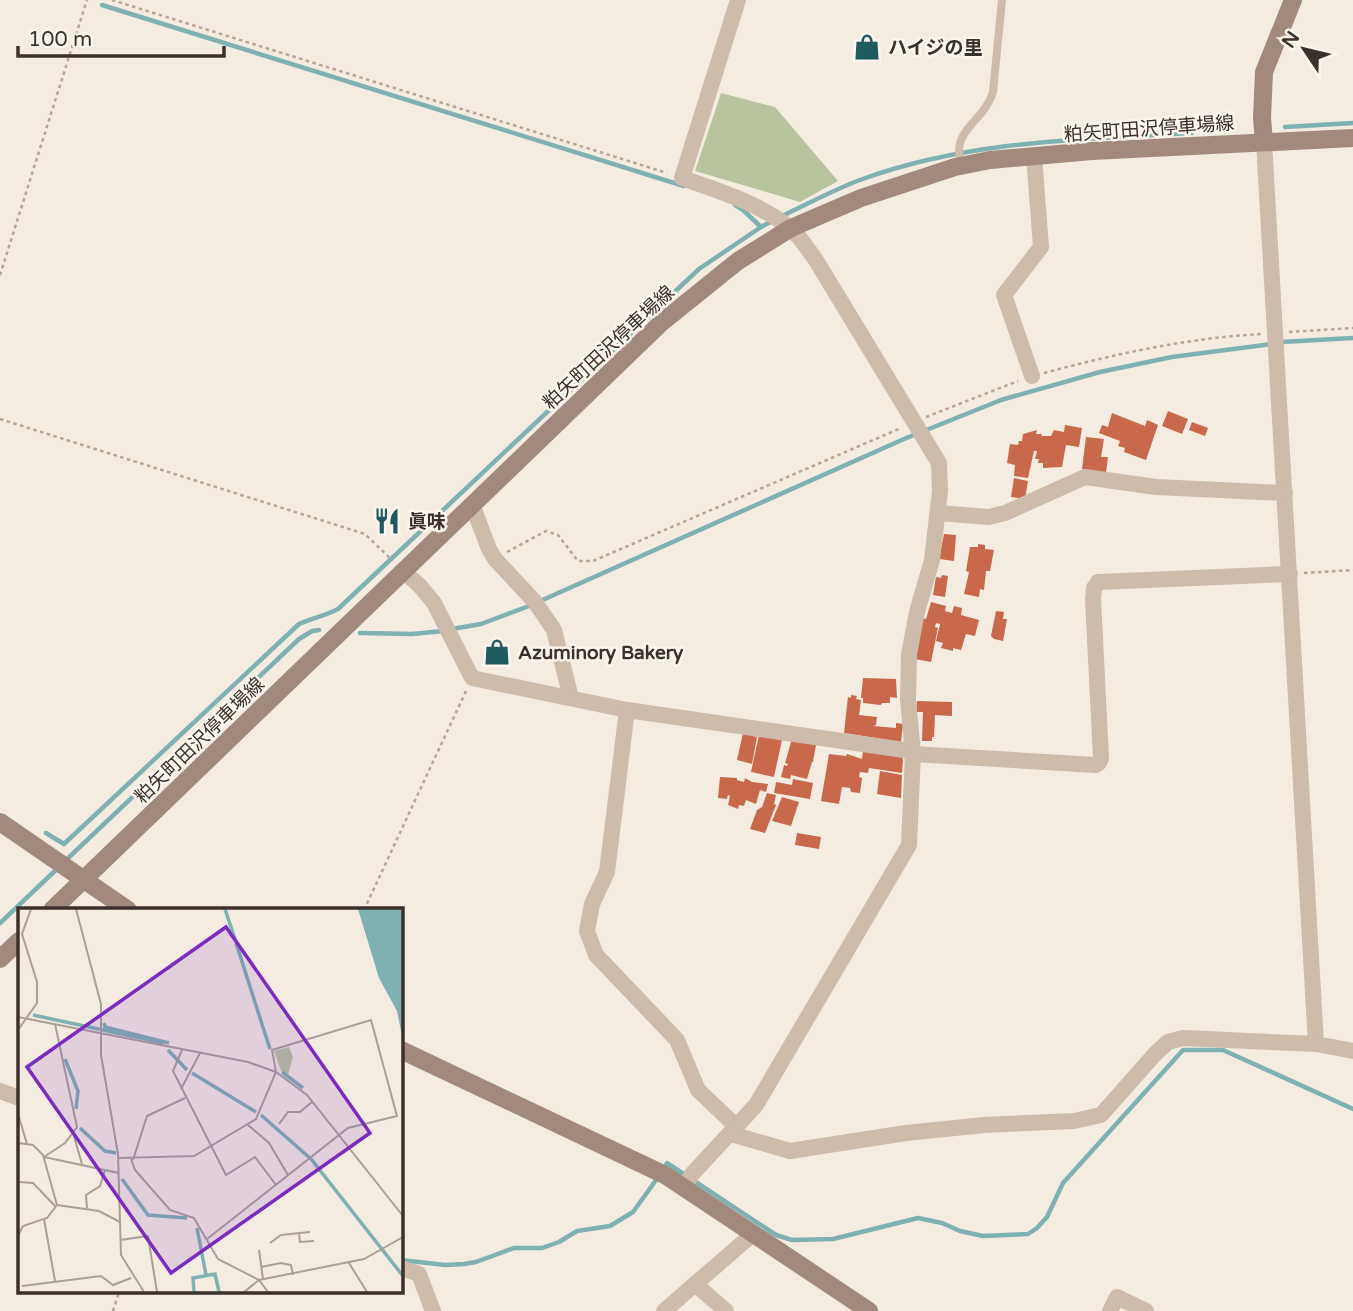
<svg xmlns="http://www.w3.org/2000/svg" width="1353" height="1311" font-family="'Varela Round','Noto Sans JP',sans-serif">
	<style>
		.green { fill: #b8c4a0 }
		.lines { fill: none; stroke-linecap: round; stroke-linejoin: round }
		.stream { stroke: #7fb0b2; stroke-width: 4.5 }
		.building { fill: #c8694b }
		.path { stroke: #b9a596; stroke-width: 2.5; stroke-dasharray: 3.5 3.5; stroke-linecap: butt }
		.lane { stroke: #cdbbac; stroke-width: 8 }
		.street { stroke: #cdbbac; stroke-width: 16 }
		.secondary { stroke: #a18a7d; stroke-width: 18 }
		.labels { text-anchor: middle; stroke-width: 5; stroke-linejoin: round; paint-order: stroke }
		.poi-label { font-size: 19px; font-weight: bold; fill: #3b302b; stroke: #fbf5ee; text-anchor: start }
		.street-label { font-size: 19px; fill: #3b302b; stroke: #fbf5ee }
		.inset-river { fill: none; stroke: #7fb0b2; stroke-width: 3.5 }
		.inset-road { fill: none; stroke: #aaa098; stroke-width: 2 }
		.view { fill: #7b2cbf; fill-opacity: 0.15; stroke: #7b2cbf; stroke-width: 3.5 }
		.inset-edge { fill: none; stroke: #3b302b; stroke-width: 3.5 }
	</style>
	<rect width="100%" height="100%" fill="#f4ebe1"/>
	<polygon class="green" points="721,93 775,107 838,181 800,202 695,171"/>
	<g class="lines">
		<g class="stream">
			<polyline points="102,5 684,186"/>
			<polyline points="1285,127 1353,123"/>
			<polyline points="735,205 743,210 761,227"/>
			<path d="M782 216C808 204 833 190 860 180 966 141 1080 139 1192 133"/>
			<polyline points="1281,342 1353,338"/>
			<polyline points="452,629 481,624 529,606 904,439 1001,400 1100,372 1172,357 1272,344"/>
			<polyline points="360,633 412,634 443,631"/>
			<path d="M46 833 64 844 299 624C312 618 325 616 338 609L699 269 761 227 774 220"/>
			<polyline points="64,862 299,639 312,631 319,630"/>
			<polyline points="0,923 58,868"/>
			<polyline points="664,1169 667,1163 776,1235 792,1240 833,1239 918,1218 942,1223 960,1231 983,1236 1028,1234 1037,1228 1047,1217 1063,1183 1183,1050 1223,1050 1353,1109"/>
			<polyline points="401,1260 445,1265 464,1264 476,1262 514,1248 542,1248 559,1242 577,1231 610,1226 633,1212 659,1176"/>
		</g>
	</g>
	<g class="building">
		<polygon points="1168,411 1188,419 1182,434 1162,426"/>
		<polygon points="1112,413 1145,426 1147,420 1158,425 1146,460 1124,452 1125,448 1118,446 1120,441 1099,433 1102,425 1108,427"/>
		<polygon points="1192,422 1208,428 1205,436 1189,430"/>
		<polygon points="1065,425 1082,428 1079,447 1066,445 1062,467 1043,468 1043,463 1038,463 1039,459 1035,459 1037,451 1034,451 1028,478 1014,476 1015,465 1007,463 1010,444 1018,445 1019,441 1022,441 1023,434 1037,430 1036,434 1042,434 1041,436 1051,436 1054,430 1064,432"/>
		<polygon points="1086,437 1104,439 1101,457 1108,457 1106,473 1082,469"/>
		<polygon points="1014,478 1028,481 1025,499 1011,497"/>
		<polygon points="944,534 956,535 954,561 939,559"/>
		<polygon points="978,544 985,545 985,549 994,550 990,571 986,571 984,590 980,589 979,597 964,594 969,572 966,571 970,547 978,547"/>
		<polygon points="942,575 948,576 945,597 933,595 936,577 941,578"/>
		<polygon points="931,602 946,606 945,611 952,613 954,606 962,608 961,615 979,620 975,636 966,634 961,650 953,648 953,651 941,648 943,643 936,641 940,624 936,623 935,627 938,628 931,662 915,659 923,618 926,619"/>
		<polygon points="996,611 1004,612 1003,619 1007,619 1003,641 994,639 991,636"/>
		<polygon points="863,678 896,679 897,698 890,697 890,703 882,703 881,705 863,703 863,698 861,698"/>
		<polygon points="851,695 857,696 856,699 861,700 859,715 877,717 876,725 873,726 896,728 896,723 903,724 901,742 844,733 848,697 851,698"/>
		<polygon points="917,701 952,702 952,716 935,715 934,737 932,737 932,741 922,741 923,712 916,712"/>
		<polygon points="743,733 757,737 752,764 737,760"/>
		<polygon points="759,735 782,740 774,777 751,772"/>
		<polygon points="792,739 816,745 813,762 812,762 807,779 791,775 790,779 781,777 784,765 787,766 788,764 785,763"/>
		<polygon points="863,751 901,755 903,760 902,773 869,768 868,773 860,772 859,777 862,778 860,793 851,792 850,788 842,787 839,804 821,801 829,754 846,756 847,754 862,759"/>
		<polygon points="880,771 902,775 901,798 877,794"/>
		<polygon points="720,777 737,778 737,780 744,782 745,778 752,782 768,784 766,792 760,790 756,804 746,800 744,806 739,805 738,809 728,805 730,796 728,795 727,799 718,798"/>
		<polygon points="793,779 813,783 810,799 774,793 776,782 792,785"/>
		<polygon points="767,793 776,795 774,804 776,805 765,833 750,829 757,810 762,807"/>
		<polygon points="782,797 799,802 791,826 772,821"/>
		<polygon points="797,833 821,837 819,849 795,845"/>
	</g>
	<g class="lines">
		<g class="path">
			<polyline points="112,0 667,173"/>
			<polyline points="0,275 87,0"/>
			<polyline points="1289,332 1353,328"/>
			<path d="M1044 373C1115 354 1187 338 1261 334"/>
			<polyline points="926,417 1018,381"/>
			<polyline points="0,419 365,534 392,560"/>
			<polyline points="507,552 546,531 558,535 578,561 593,561 901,428"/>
			<polyline points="1304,573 1353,570"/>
			<polyline points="364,910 466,691"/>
			<polyline points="113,1311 119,1292"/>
		</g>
		<path class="lane" d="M960 165C960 158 958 150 960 143 965 125 987 114 993 92L1002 0"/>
		<g class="street">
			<polyline points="1264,142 1316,1044"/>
			<polyline points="1032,376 1004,295 1041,247 1034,156"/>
			<polyline points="472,504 489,549 495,559 535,602 554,630 571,698"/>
			<polyline points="938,513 989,517 1005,513 1085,477 1156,487 1285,493"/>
			<polyline points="403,571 420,586 434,603 472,678 627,710 904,750 913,754 1095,765 1099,763 1101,758 1093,599 1094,588 1098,582 1290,574"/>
			<polyline points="627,710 607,872 592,904 587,931 596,955 677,1040 698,1090 737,1127"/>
			<polyline points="0,1091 19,1098"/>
			<polyline points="731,1134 790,1151 906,1133 984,1125 1074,1121 1101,1115 1155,1054 1168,1042 1183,1038 1316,1044 1353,1051"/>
			<path d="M684 1187 693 1173 756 1105 909 845 913 754 908 699 909 654 917 612 932 560 940 491 939 463 817 262C809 251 801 237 790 228 759 203 719 191 682 178L738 0"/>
			<polyline points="401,1268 419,1274 433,1311"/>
			<polyline points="695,1284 726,1311"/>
			<polyline points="664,1311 754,1233"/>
			<polyline points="1110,1311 1117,1297 1146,1311"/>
		</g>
		<g class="secondary">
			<polyline points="1264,142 1262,118 1264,72 1293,0"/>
			<polyline points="0,822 128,910"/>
			<polyline points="52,910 661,323 738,261 791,228 861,198 955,167 990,160 1092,151 1353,138"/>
			<polyline points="0,959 19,941"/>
			<polyline points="401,1050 665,1175 869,1311"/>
		</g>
	</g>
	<defs>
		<g id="shop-bare" transform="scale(2.1)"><path d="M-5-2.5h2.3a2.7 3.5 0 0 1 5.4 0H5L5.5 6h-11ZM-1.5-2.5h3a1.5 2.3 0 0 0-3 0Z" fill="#1f5a5e" stroke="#fbf5ee" stroke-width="2.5" paint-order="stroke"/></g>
		<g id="restaurant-bare" transform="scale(2.1)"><path d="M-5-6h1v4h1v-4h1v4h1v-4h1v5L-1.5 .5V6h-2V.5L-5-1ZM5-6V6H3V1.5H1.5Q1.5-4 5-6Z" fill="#1f5a5e" stroke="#fbf5ee" stroke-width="2.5" paint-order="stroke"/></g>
	</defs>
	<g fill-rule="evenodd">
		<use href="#shop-bare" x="867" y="47"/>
		<use href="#restaurant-bare" x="387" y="521"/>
		<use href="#shop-bare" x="497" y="652"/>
	</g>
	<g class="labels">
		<g class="poi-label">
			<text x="888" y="54">ハイジの里</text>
			<text x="408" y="528">眞味</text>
			<text x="518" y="659">Azuminory Bakery</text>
		</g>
		<g class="street-label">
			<text transform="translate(1149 128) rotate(-4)" y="7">粕矢町田沢停車場線</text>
			<text transform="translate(608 347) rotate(-43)" y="7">粕矢町田沢停車場線</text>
			<text transform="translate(199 740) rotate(-44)" y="7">粕矢町田沢停車場線</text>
		</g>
	</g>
	<g transform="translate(18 908)">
		<rect width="385" height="385" fill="#f4ebe1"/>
		<path d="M271 139 275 149 270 166 263 163 256 143Z" fill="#b8c4a0"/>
		<path d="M340 1H385V133L379 103 361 70Z" fill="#7fb0b2"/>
		<path class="inset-river" d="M207 1 217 31M218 35 252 141M15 107 146 135M86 115 87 119 151 135M150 142 169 162M47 151 60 183 58 201M264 164 285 180M174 165 238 204M243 207 293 251 385 368M62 220 87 243 98 245M104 271 130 307 169 310M179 320 188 367M176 384 175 370 197 366 201 384"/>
		<path class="inset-road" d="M58 1 83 96V147L100 246 103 347 126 384M0 109 230 154 258 164 289 187 385 308M0 122 19 95V74L4 26 13 1M164 142 155 163 208 267 237 249 258 277M163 181 182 145M0 206 9 236M261 216 270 204H282L295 193M230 217 251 235 270 267M55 225 64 256M0 235 15 237 25 247 39 297 29 310 5 318 0 328M26 249 47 235 59 219 37 116M26 249 101 265M100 250 176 248 238 211 258 164 254 142 353 112 379 208 330 220 189 331M113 251 117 262 152 302 176 310 200 351 241 372 250 384M115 252 129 208 167 190M1 274 15 275 38 299M39 297 81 303 102 314M69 300 68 287 82 278 87 262M26 311 37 373M281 325 282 334 296 333M102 332 130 328 139 384M252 335 263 327 292 324M241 342 245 371M331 355 349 384M243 359 263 355 273 357 275 367M4 378 83 368 95 377 113 370M226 384 241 372 346 351 385 329"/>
		<path class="view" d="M208 19 352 225 153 365 9 159Z"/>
		<rect width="385" height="385" class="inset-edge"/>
	</g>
	<g transform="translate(1304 49) rotate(305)" stroke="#fbf5ee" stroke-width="5" paint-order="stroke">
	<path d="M0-5L12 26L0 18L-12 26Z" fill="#3b302b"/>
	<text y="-10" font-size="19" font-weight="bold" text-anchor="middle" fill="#3b302b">N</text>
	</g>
	<path d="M18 46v10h206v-10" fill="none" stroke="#3b302b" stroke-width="3.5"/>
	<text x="28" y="46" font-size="21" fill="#3b302b" stroke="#fbf5ee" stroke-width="5" paint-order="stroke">100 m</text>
</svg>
